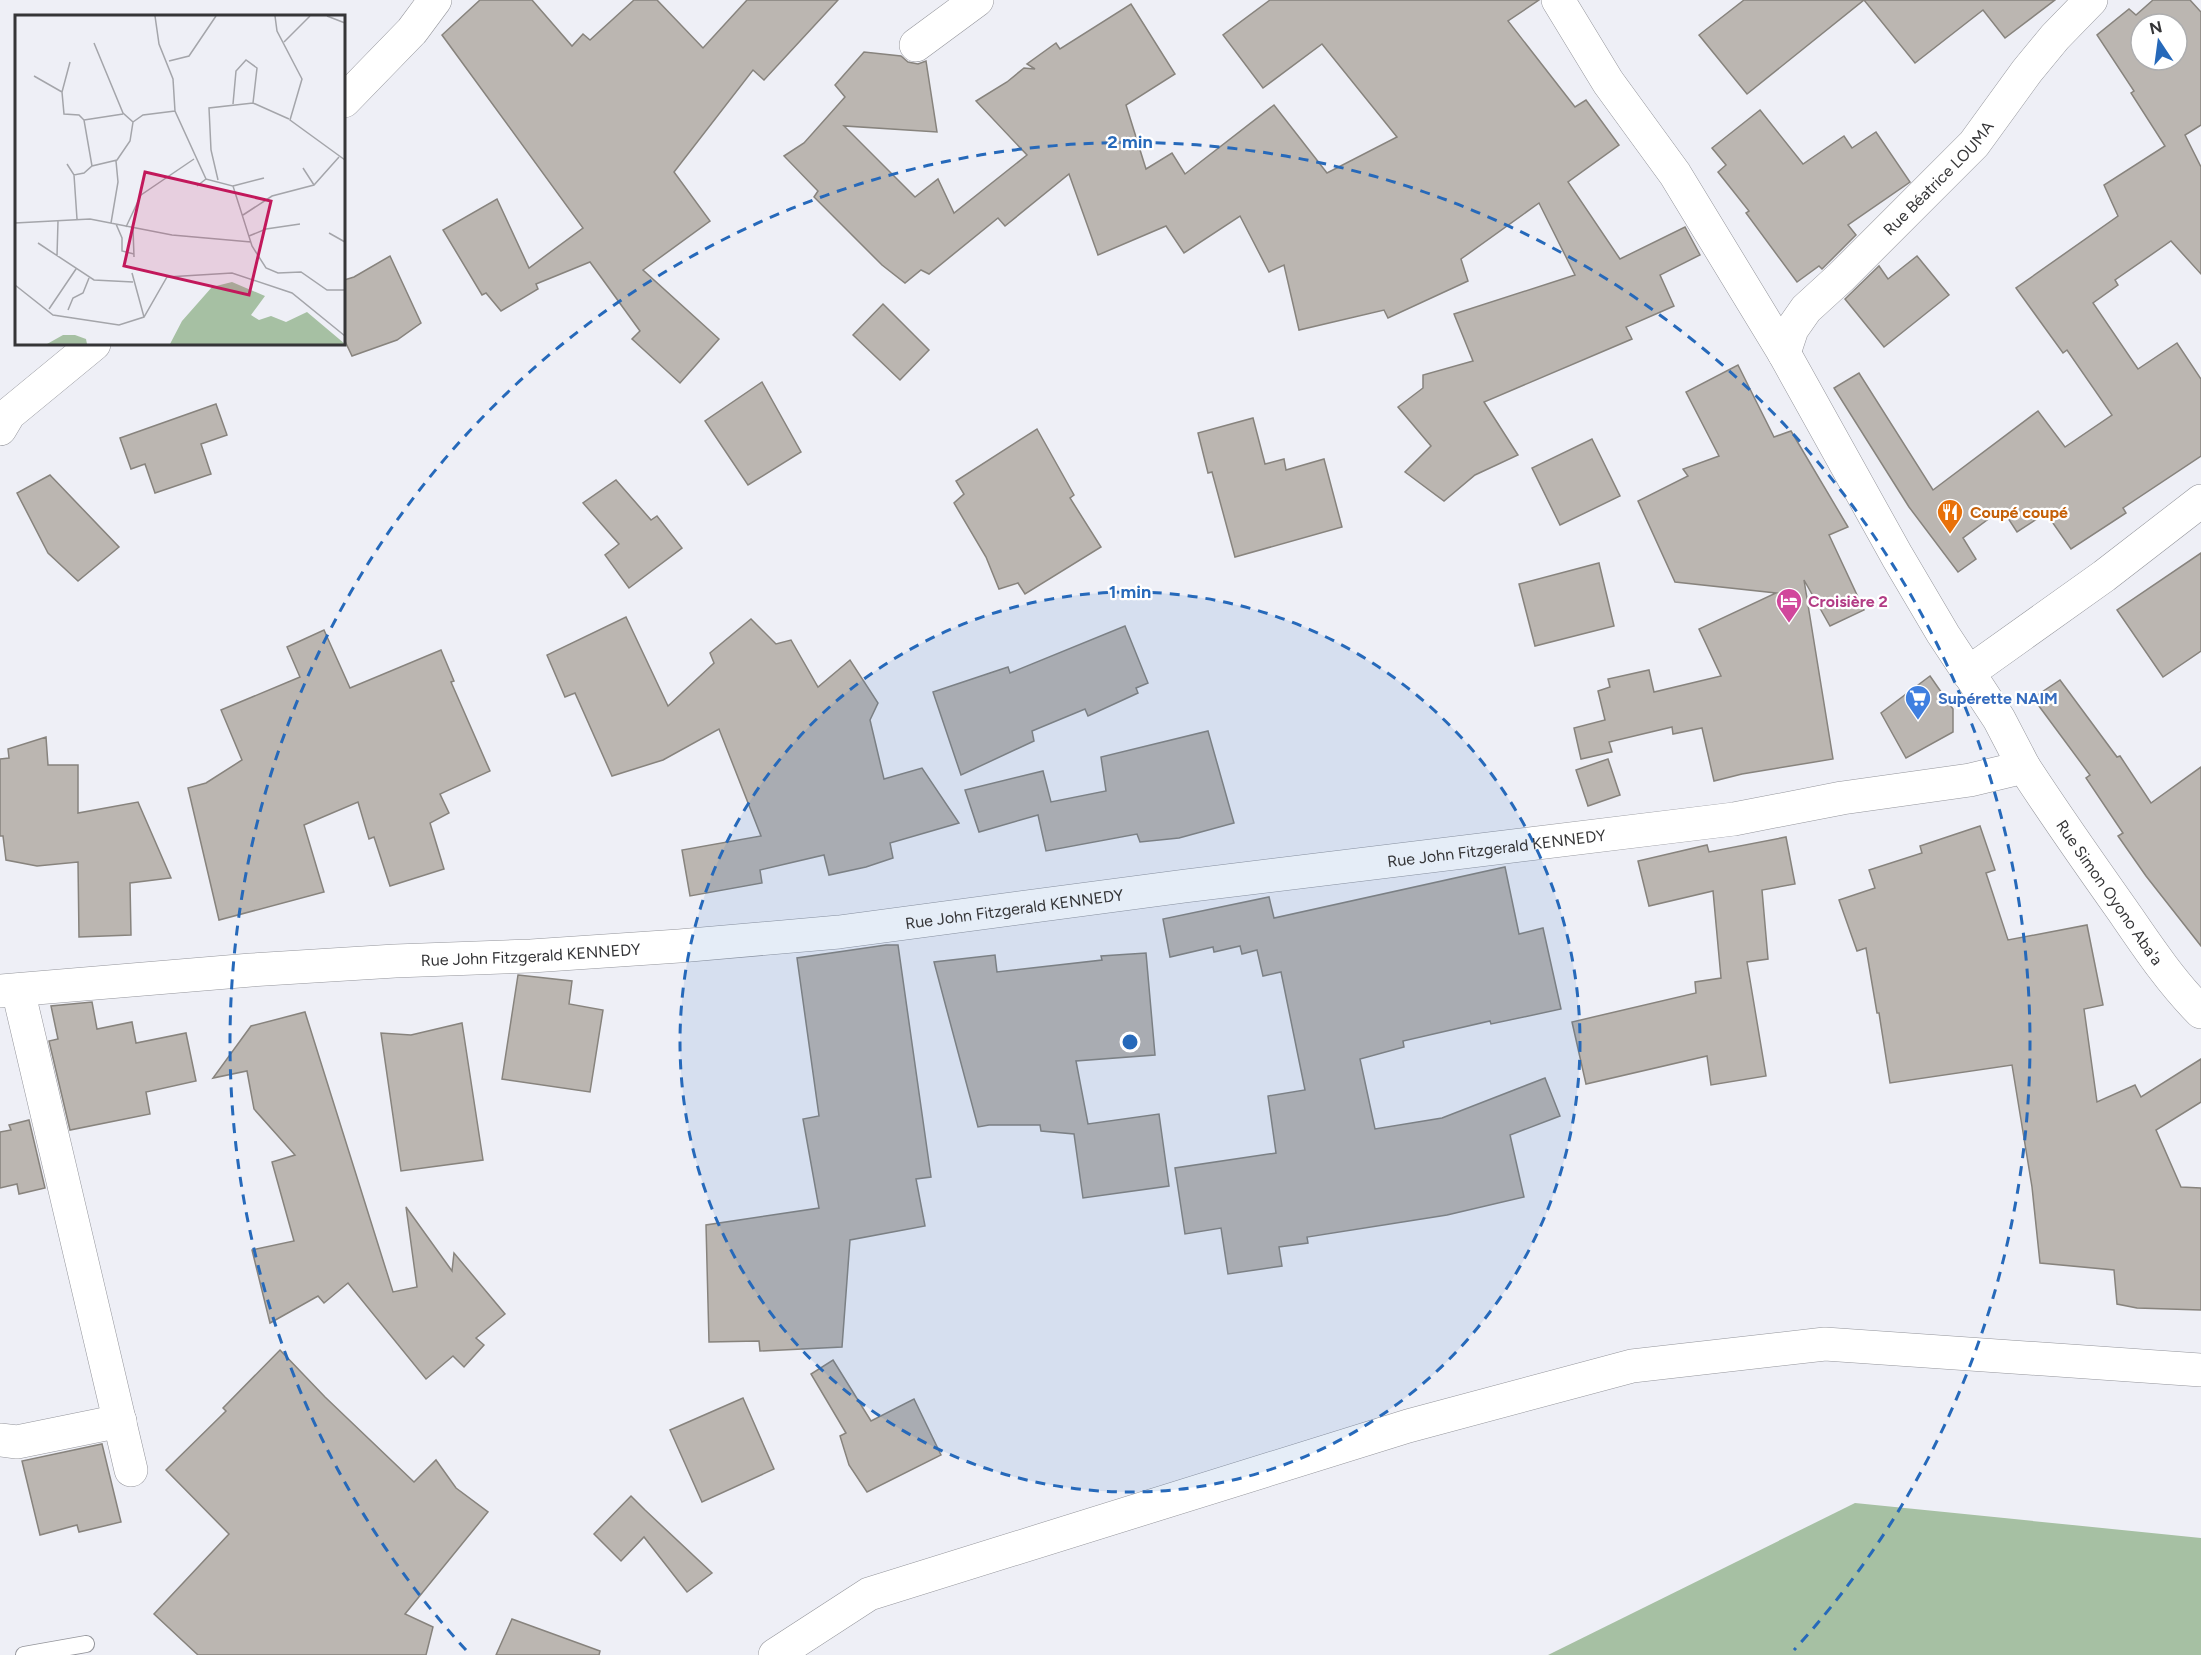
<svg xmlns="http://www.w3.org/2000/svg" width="2201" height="1655" font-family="Figtree,sans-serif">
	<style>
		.forest { fill: #a6c0a3 }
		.building { fill: #bbb6b1; stroke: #87837d; stroke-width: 1.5; fill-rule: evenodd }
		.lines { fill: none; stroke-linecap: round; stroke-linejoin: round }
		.service-casing { stroke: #94959b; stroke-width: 18 }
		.minor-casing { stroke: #94959b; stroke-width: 34 }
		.tertiary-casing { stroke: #94959b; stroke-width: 34 }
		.service { stroke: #fff; stroke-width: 16 }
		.minor { stroke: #fff; stroke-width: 33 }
		.tertiary { stroke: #fff; stroke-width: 33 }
		.ring { fill: none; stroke: #2669ba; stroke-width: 3; stroke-dasharray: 10 8 }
		.labels { text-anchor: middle; stroke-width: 4.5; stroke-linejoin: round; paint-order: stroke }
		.street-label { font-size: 16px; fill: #353537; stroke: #fff }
		.food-label { font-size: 16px; font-weight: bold; fill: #c56008; stroke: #fff; text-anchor: start }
		.hotel-label { font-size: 16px; font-weight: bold; fill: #b23c85; stroke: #fff; text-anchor: start }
		.shop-label { font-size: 16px; font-weight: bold; fill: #366cbe; stroke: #fff; text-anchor: start }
		.inset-road { fill: none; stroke: #a4a5aa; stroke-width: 1.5 }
		.view { fill: #c2185b; fill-opacity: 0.15; stroke: #c2185b; stroke-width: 3 }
		.inset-edge { fill: none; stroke: #353537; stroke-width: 3 }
		.centre { fill: #2669ba; stroke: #fff; stroke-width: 3 }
		.ring-label { font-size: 18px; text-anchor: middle; font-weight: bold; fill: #2669ba; stroke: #fff; stroke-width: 4.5; stroke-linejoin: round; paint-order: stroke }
	</style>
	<rect width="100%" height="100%" fill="#eeeff6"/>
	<polygon class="forest" points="1855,1503 2201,1538 2201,1655 1548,1655"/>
	<g class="building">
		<polygon points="480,0 532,0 572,46 583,34 590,40 634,0 657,0 703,48 747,0 838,0 764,80 753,70 674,172 710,221 643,270 719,339 680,383 632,339 640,331 590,262 536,284 538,289 501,311 486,293 482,295 443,230 497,199 529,268 583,228 442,35"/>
		<polygon points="1270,0 1539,0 1508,21 1575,107 1586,100 1619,145 1568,182 1620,259 1685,227 1700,255 1660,275 1674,306 1626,327 1632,339 1484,402 1518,455 1475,475 1444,501 1405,472 1431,446 1398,407 1423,388 1423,375 1473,361 1454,314 1575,275 1539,203 1461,259 1468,281 1388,318 1384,310 1299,330 1284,265 1269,272 1240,216 1184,253 1166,226 1098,255 1069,174 1005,226 998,218 929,274 921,270 905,283 882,265 814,197 818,191 784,156 804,143 845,97 835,85 864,52 901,56 908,62 918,64 926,61 937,132 844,126 915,197 938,179 954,213 1027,155 976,101 1007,82 1024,68 1035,69 1027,64 1056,43 1060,49 1131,4 1175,74 1126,105 1146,169 1172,153 1185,174 1274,105 1327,173 1397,137 1322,44 1263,88 1223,35"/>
		<polygon points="1744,0 1864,0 1747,94 1699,35"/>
		<polygon points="1864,0 2055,0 2005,38 1983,10 1915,63"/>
		<path d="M2153 0H2190L2201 12V125L2185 135 2201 167V274L2171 241 2115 280 2118 285 2093 303 2138 369 2177 343 2201 379V456L2123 508 2126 513 2071 549 2046 513 2017 532 2002 509 1963 538 1976 559 1958 572 1909 507 1834 388 1859 373 1933 490 2038 411 2065 447 2112 415 2067 350 2063 353 2016 288 2118 216 2104 185 2165 146 2131 93 2134 91 2097 35 2129 9 2136 15ZM2141 24H2177V60H2141Z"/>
		<polygon points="1760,110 1803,164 1844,136 1852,148 1876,132 1910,182 1848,225 1856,235 1822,269 1819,266 1797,282 1746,213 1749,211 1718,172 1726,165 1712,148"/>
		<polygon points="390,256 421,323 397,340 352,356 344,339 344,280 354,277"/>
		<polygon points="1917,256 1949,295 1884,347 1845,299 1879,266 1888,279"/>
		<polygon points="883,304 929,350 900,380 853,335"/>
		<polygon points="1738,365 1774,437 1791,431 1848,527 1829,535 1864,610 1830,626 1804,580 1833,759 1742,774 1714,781 1702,728 1673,734 1672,727 1609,742 1612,752 1581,759 1574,728 1605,720 1598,691 1610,687 1608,679 1649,670 1654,692 1721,676 1699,629 1776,593 1675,582 1638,501 1688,476 1683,469 1719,456 1686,392"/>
		<polygon points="762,382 801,452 748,485 705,421"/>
		<polygon points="216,404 227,435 201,444 211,474 155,493 145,464 131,469 120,438"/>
		<polygon points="1253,418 1265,464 1284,459 1286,470 1324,459 1342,527 1235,557 1212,472 1208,473 1198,433"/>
		<polygon points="1037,429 1074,495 1070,498 1101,547 1025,594 1018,583 999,589 986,557 954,503 964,494 956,481"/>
		<polygon points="1592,439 1620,496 1560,525 1532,468"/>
		<polygon points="50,475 119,547 78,581 48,553 17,493"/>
		<polygon points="616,480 651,520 657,516 682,548 629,588 605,555 619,544 583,503"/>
		<polygon points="2201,553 2201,651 2163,677 2117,610"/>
		<polygon points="1599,563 1614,626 1535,646 1519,584"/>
		<polygon points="626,617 668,706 714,663 710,653 751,619 776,644 791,640 818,687 850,660 878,703 870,720 884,779 922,768 959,823 890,843 893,858 866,867 829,875 824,855 760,870 762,883 690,896 682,850 761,836 719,729 663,760 612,776 575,693 565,697 547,655"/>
		<polygon points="1125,626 1148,683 1136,688 1138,693 1088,716 1085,709 1032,731 1034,741 961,775 933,692 1008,667 1010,673"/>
		<polygon points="324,630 350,688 441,650 454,681 451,682 490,771 440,794 449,813 430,823 444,869 390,886 374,837 369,839 358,802 304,825 324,892 219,920 188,788 206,783 242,760 221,710 300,677 287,647"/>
		<polygon points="1930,676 1953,709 1953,732 1906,758 1881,713"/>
		<polygon points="2060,680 2117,757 2120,756 2151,803 2201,767 2201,946 2146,876 2118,836 2123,833 2086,778 2090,775 2033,698"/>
		<polygon points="1208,731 1234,823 1179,838 1140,842 1137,834 1046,851 1038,815 979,832 965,790 1043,771 1051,802 1106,791 1101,757"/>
		<polygon points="46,737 48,765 78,765 78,813 138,802 171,878 130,883 131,935 79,937 78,862 37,866 6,860 3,836 0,836 0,759 9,758 8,749"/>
		<polygon points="1608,759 1620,795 1588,806 1576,770"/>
		<polygon points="1980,826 1995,870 1986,873 2008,940 2087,925 2103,1005 2084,1009 2097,1102 2135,1085 2141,1097 2201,1059 2201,1102 2156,1130 2181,1187 2201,1188 2201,1310 2137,1308 2117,1304 2114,1270 2040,1263 2032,1187 2012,1065 1890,1083 1879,1013 1877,1013 1866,948 1857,951 1839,900 1875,888 1869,870 1922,853 1920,846"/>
		<polygon points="1786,837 1795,884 1762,890 1768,959 1747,962 1766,1076 1711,1085 1707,1056 1586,1084 1572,1022 1696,993 1695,982 1721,978 1713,891 1649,906 1638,861 1707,845 1709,852"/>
		<polygon points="1505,867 1519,934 1543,928 1561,1009 1491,1024 1490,1021 1403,1041 1404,1047 1360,1059 1375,1129 1442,1118 1545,1078 1560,1116 1510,1135 1524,1197 1447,1215 1307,1237 1308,1243 1279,1247 1282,1266 1228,1274 1221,1228 1185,1234 1175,1168 1276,1153 1268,1096 1305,1090 1281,972 1263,976 1257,950 1242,954 1240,946 1214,952 1213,947 1170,957 1163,919 1269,897 1274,918"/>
		<polygon points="886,945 898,945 931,1177 916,1179 925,1226 850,1240 842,1347 760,1351 759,1341 709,1342 706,1225 819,1208 803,1119 819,1116 797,958"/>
		<polygon points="1146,953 1155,1055 1076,1061 1088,1124 1159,1114 1169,1186 1083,1198 1074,1134 1041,1131 1040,1125 989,1125 978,1127 934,962 995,955 997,972 1102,960 1101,956"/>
		<polygon points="518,975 572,981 569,1004 603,1010 590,1092 502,1079"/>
		<polygon points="92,1002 97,1029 132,1022 136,1043 186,1033 196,1081 146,1092 150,1114 70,1130 49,1041 58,1039 51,1006"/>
		<polygon points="305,1012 393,1292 417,1287 406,1207 452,1271 454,1253 505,1314 476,1338 484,1345 464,1367 453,1356 426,1379 348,1283 324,1303 318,1296 270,1323 252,1250 294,1241 272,1162 295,1155 254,1109 247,1071 213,1078 251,1026"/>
		<polygon points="462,1023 483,1160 401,1171 381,1033 411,1035"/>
		<polygon points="29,1120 45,1188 19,1194 17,1184 0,1188 0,1132 11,1130 9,1125"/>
		<polygon points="280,1350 325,1397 414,1482 436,1460 456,1488 488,1512 405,1614 433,1627 426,1655 198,1655 154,1614 229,1534 166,1470 226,1411 223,1408"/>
		<polygon points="833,1360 871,1421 914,1399 941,1455 867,1492 849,1465 840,1436 846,1433 811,1374"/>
		<polygon points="743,1398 774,1469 702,1502 670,1430"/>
		<polygon points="102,1444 121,1522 79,1532 77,1525 40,1535 22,1461"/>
		<polygon points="631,1496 645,1510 712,1573 687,1592 644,1537 621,1561 594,1534"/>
		<polygon points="512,1619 600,1651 599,1655 496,1655"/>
	</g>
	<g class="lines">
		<g class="service-casing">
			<polyline id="service" points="24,1655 86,1644"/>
		</g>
		<g class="minor-casing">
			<g id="minor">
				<polyline points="1558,0 1608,82 1675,174 1784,353 1897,556 1943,634 1999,719 2024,767"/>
				<polyline points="916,45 977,0"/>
				<polyline points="344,101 412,31 435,0"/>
				<path id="s1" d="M1784 353 1792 329 1806 309 1841 277 1974 144 2027 71 2055 37 2091 0"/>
				<polyline points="0,429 9,414 94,344"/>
				<polyline points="1968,673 2104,576 2201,501"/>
				<polyline points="18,990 131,1470"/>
				<polyline points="0,1440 17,1442 120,1421"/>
				<polyline points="775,1655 869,1594 1408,1426 1632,1366 1825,1344 2201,1370"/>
			</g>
		</g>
		<g class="tertiary-casing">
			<g id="tertiary">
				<path id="s2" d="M0 991 251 970 395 961 531 956 679 946 839 932 1185 886 1734 819 1842 798 1970 780 2024 767C2056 816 2089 863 2123 911 2147 946 2171 982 2201 1012"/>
			</g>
		</g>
		<use href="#service" class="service"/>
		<use href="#minor" class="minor"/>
		<use href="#tertiary" class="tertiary"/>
	</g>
	<circle cx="1130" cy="1042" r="450" fill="#2669ba" fill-opacity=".12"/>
	<g class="ring">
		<circle cx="1130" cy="1042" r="450"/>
		<path d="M466 1650A900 900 0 1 1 1794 1650"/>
	</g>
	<defs>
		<g id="restaurant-pin" transform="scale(1.35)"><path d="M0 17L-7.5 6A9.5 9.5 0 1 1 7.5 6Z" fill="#e8710a" stroke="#fff"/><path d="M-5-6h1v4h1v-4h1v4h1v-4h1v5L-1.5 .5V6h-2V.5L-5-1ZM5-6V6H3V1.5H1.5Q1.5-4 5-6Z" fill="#fff"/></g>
		<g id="hotel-pin" transform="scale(1.35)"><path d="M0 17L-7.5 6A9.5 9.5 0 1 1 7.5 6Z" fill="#d1479c" stroke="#fff"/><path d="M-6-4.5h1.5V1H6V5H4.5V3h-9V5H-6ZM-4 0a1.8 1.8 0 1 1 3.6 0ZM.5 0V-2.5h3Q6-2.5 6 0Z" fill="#fff"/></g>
		<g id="supermarket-pin" transform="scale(1.35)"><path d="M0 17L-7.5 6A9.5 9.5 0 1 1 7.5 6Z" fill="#3f7fe0" stroke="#fff"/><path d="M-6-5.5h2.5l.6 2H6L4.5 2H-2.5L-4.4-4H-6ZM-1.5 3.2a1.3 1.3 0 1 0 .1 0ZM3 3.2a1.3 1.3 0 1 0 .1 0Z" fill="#fff"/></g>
	</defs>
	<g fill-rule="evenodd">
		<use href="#restaurant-pin" x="1950" y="512"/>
		<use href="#hotel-pin" x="1789" y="601"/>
		<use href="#supermarket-pin" x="1918" y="698"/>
	</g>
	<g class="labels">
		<g class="street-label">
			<text dy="6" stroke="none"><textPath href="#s1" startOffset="236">Rue Béatrice LOUMA</textPath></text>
			<text dy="6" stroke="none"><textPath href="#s2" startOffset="1504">Rue John Fitzgerald KENNEDY</textPath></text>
			<text dy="6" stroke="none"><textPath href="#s2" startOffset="2190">Rue Simon Oyono Aba'a</textPath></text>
			<text dy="6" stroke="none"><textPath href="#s2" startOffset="1018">Rue John Fitzgerald KENNEDY</textPath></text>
			<text dy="6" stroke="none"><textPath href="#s2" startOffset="532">Rue John Fitzgerald KENNEDY</textPath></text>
		</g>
		<g class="food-label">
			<text x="1970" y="518">Coupé coupé</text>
		</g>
		<g class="hotel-label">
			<text x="1808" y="607">Croisière 2</text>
		</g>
		<g class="shop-label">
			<text x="1938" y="704">Supérette NAIM</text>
		</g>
	</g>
	<g transform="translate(15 15)">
		<rect width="330" height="330" fill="#eeeff6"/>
		<path d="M217 267 250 281 236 300 244 305 256 301 271 307 292 297 330 329H155L167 306 197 272ZM60 320 71 324 72 329H32L48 320Z" fill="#a6c0a3"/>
		<path class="inset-road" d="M140 1 144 29 158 64 160 96 191 164M260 1 262 16 287 64 275 105 330 145M312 1 330 8M269 27 295 1M154 46 174 41 201 1M55 47 47 77 49 99 64 100 69 105 77 151M19 61 47 77M218 89 221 56 231 45 242 53 238 88M69 105 108 99M118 107 128 100 160 96M52 149 59 160 69 158 77 151 102 145 115 126 118 107 108 98 79 28M288 153 299 170M59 160 62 204M203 165 196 135 194 93 238 88 274 104M182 171 191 164 218 171 237 231 251 253 263 258 286 257 312 275H330M218 171 249 163M228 200 257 181 299 170 324 142M0 208 75 204 157 220 236 227M96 208 103 167 101 146M101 209 107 223V236L119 239M111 212 126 180 179 144M118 213 119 242M314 218 330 227M234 221 251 214 285 209M23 228 79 265 118 267M42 241 43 206M117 258 129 302M0 270 38 300 104 310 129 302 152 262 217 258 277 278 330 321M34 294 61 254M53 295 58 283 68 278 74 263"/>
		<path class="view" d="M130 157 256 186 234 280 109 251Z"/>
		<rect width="330" height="330" class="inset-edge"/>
	</g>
	<circle cx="1130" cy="1042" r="9" class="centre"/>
	<g class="ring-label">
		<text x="1130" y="148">2 min</text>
		<text x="1130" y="598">1 min</text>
	</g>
	<g transform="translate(2159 42) rotate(347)"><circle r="28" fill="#ffffff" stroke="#aeaeaf" stroke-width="1.5"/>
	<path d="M0-4.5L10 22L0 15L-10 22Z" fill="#2669ba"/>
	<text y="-9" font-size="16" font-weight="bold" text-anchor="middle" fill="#353537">N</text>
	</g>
</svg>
